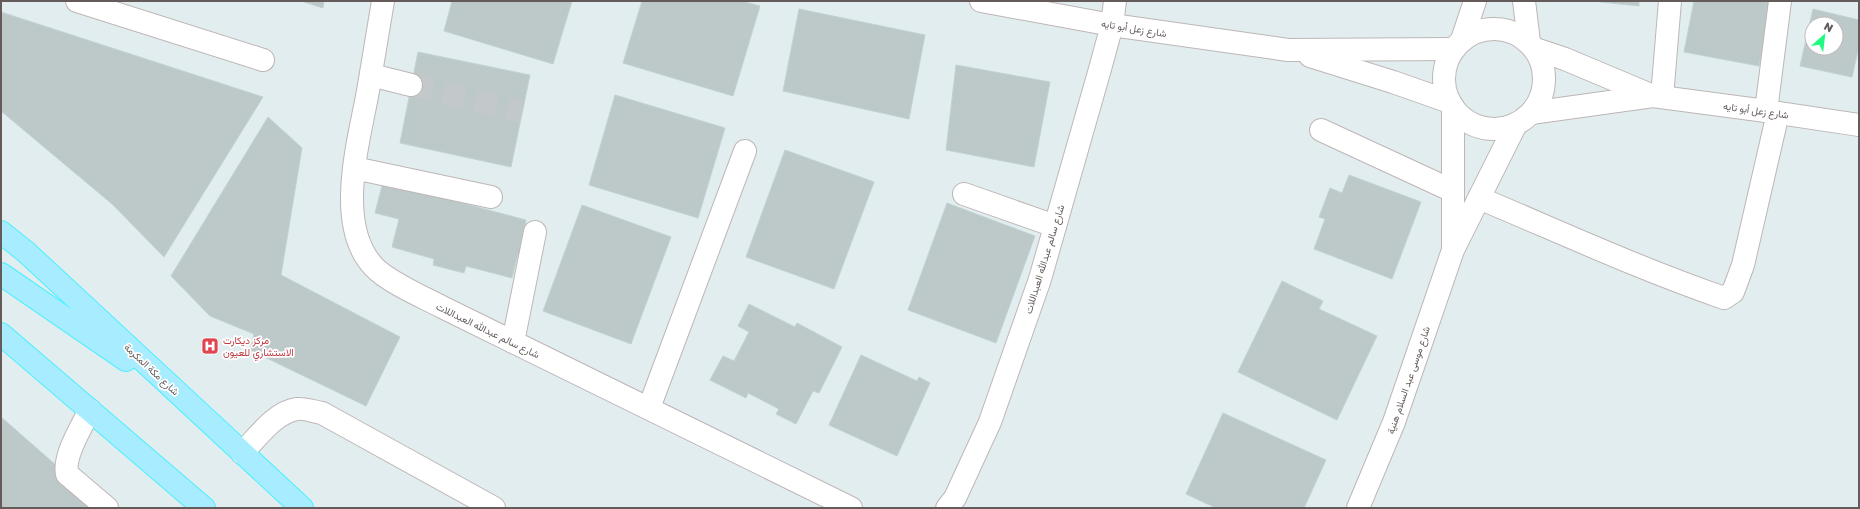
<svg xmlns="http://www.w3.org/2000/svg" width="1860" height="509" font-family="'Golos Text',Vazirmatn,sans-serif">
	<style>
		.building { fill: #bdc8c8; stroke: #c0d3d4; fill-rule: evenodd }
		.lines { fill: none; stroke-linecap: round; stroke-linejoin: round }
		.minor-tunnel { stroke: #c3c8ca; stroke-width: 22; stroke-dasharray: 22 11; stroke-linecap: butt }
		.minor-casing { stroke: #beb6b5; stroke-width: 24 }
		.major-casing { stroke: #4befff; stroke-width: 24 }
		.minor { stroke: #fff; stroke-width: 22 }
		.major { stroke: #a7edff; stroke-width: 22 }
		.labels { text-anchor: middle; stroke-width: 3.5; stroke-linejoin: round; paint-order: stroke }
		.street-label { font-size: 10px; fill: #655b5b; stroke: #fff }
		.health-label { font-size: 10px; fill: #be3a42; stroke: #fff; text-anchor: start }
	</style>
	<rect width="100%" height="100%" fill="#e2edef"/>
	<g class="building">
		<polygon points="301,1 324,1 323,8"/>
		<polygon points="452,1 572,1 553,64 444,31"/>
		<polygon points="642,1 742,1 760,6 733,96 623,63"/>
		<polygon points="1592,1 1639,1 1639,6"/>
		<polygon points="1694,1 1771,1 1759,66 1684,52"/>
		<polygon points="799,9 925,35 909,119 783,91"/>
		<path d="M1813 9 1859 20V46L1852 77 1800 66ZM1812 24H1836V48H1812Z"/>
		<polygon points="1,12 263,97 164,257 112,204 1,111"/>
		<polygon points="418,52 530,75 511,167 400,143"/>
		<polygon points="956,65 1050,82 1034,167 946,150"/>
		<polygon points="615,95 725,128 698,218 589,185"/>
		<polygon points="268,117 302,148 281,275 400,337 366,406 250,350 254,334 210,316 171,276"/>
		<polygon points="785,150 874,182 834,289 746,257"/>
		<polygon points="1349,175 1421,202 1392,279 1314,249 1325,219 1319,217 1330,188 1342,193"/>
		<polygon points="383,182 526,220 522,240 526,241 522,255 518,254 512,278 466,266 464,273 433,265 434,259 392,247 399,219 375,213"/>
		<polygon points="947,203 1035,236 996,343 908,310"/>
		<polygon points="582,205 671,237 631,344 543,311"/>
		<polygon points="1282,281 1323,301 1319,309 1377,336 1337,420 1238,372"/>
		<polygon points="749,304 795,327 797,323 842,347 819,393 813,391 796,424 776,414 779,409 748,393 746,398 710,380 723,356 734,361 749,332 738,326"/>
		<polygon points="861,355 917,381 919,377 930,383 897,456 829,425"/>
		<polygon points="1223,413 1326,460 1304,508 1216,508 1186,494"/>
		<polygon points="1,417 105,508 1,508"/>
	</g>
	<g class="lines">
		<polyline class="minor-tunnel" points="411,85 522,112"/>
		<g class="minor-casing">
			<g id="minor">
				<polyline points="77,1 263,60"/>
				<path d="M383 1C378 31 373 61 368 91 359 141 334 225 374 267 388 282 423 297 442 307L851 508"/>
				<polyline points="981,1 1112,25 1288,50 1453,49"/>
				<polyline points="1524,1 1529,42"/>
				<circle cx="1494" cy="79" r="50"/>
				<polyline points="1462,40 1475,1"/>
				<polyline points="1535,49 1565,59 1653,96"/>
				<polyline points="1310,56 1393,82 1450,102"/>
				<polyline points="371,75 411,85"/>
				<polyline points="1662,97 1670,1"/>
				<polyline points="1766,111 1780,1"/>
				<polyline points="1531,113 1653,96 1766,111 1859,125"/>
				<polyline points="1321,130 1453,191"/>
				<polyline points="354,168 491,197"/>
				<polyline points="964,194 1055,226"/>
				<path d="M1479 198C1560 232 1640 269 1724 298L1733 292 1743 265 1778 113"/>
				<polyline points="1453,245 1453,107"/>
				<polyline points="513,342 535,232"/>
				<polyline points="649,408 745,151"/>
				<path d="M90 410C82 426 63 456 67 474L107 508"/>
				<path d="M242 453C257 438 275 412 297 409 305 408 315 412 322 413L494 508"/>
				<polyline points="947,508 955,498 990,422 1040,279 1100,69 1112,25 1115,1"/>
				<polyline points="1358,508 1394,422 1453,250 1516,124"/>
			</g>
		</g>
		<g class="major-casing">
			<g id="major">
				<polyline points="1,232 26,252 302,508"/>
				<polyline points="1,274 126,360"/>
				<polyline points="1,334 204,508"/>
			</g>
		</g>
		<use href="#minor" class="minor"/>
		<use href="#major" class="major"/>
	</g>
	<defs>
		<g id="hospital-square" transform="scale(0.9)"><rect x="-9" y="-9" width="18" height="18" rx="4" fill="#e0444e" stroke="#fff"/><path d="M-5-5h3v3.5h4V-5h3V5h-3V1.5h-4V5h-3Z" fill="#fff"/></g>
	</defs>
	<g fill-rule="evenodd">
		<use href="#hospital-square" x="210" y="346"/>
	</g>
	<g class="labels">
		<g class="street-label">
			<text transform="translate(1134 28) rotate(9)" y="4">شارع زعل أبو تايه</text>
			<text transform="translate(1756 110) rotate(8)" y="4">شارع زعل أبو تايه</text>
			<text transform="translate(1044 259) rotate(-73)" y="4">شارع سالم عبدالله العبداللات</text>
			<text transform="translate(488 330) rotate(26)" y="4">شارع سالم عبدالله العبداللات</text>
			<text transform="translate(152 369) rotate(43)" y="4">شارع مكة المكرمة</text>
			<text transform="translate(1408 380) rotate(-71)" y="4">شارع موسى عبد السلام هنية</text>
		</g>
		<g class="health-label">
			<text x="223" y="344">مركز ديكارت<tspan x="223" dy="12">الاستشاري للعيون</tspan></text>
		</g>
	</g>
	<rect width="1860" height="509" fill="none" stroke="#655b5b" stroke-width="4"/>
	<g transform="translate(1824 36) rotate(28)"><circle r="19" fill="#ffffff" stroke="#c1bdbd"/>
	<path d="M0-3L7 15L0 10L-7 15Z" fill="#1dfb80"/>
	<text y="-6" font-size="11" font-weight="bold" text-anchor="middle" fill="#655b5b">N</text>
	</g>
</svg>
